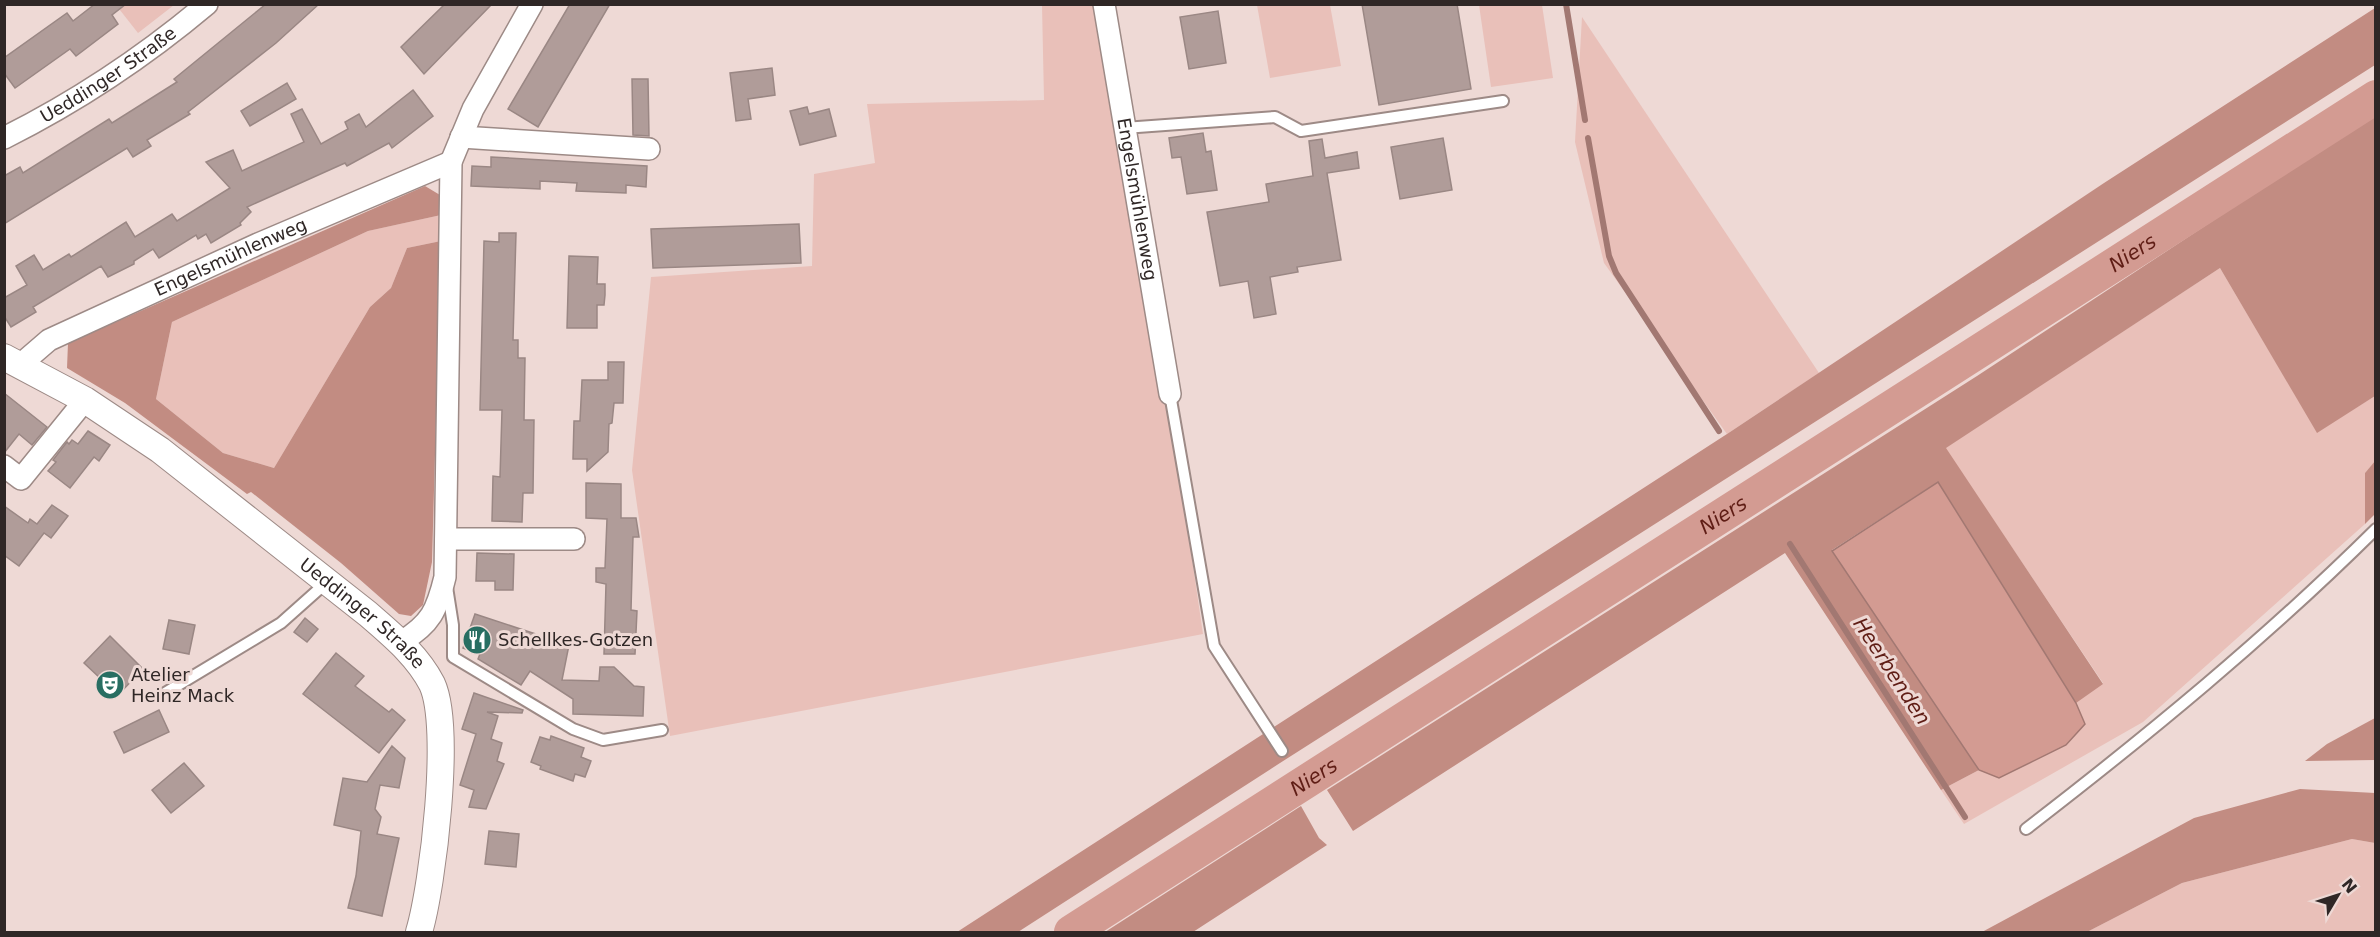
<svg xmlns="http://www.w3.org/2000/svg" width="2380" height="937" font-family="'DejaVu Sans',sans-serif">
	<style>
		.green { fill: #e9c0b9 }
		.forest { fill: #c28c82 }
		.water { fill: #d39b92; stroke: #a27872; stroke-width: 1.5 }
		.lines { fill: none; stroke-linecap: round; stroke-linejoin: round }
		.stream { stroke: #a27872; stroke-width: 6 }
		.river { stroke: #d39b92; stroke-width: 34 }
		.building { fill: #b09c99; stroke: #9a8784; stroke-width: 1.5 }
		.service-casing { stroke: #9d8a86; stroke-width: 14 }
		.minor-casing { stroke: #9d8a86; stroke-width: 24 }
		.tertiary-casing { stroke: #9d8a86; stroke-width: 28 }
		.service { stroke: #fff; stroke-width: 10 }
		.minor { stroke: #fff; stroke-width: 21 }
		.tertiary { stroke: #fff; stroke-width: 26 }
		.labels { text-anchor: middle; stroke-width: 6; stroke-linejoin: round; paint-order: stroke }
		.street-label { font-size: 18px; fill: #2f2726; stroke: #eed9d5 }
		.poi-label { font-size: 18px; fill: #2f2726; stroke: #eed9d5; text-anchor: start }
		.water-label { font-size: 20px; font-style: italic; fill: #5f1d15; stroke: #eed9d5 }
	</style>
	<rect width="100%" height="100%" fill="#eed9d5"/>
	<g class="green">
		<polygon points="116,5 174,5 138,33"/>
		<polygon points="1042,5 1111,5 1203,634 670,736 632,470 651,277 812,266 814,174 875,163 867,104 1044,100"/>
		<polygon points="1257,5 1330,5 1341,66 1270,78"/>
		<polygon points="1479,5 1542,5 1553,78 1491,87"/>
		<polygon points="1582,17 1819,373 1727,434 1604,263 1575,142"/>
		<polygon points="441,215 441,241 407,248 391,288 370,307 274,468 223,453 156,399 172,322 368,231"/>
		<polygon points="2220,268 2317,432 2375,396 2375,461 2365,473 2365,524 2143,722 1964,824 1941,790 1979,770 2103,683 1945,448"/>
		<polygon points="2352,839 2375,843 2375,932 2087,932 2182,883"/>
	</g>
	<g class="forest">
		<polygon points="2375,8 2375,65 1280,763 1018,932 957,932 1727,434 2104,183"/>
		<polygon points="2375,114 2375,396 2317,433 2220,268 1946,448 2103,684 2076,703 1938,482 1832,550 1979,770 1941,790 1785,553 1353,831 1327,790 1977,376"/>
		<polygon points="425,186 440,195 441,215 368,231 172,322 156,399 223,453 274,468 370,307 391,288 407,248 441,241 432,562 423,605 411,616 399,614 341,563 251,492 247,494 125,403 67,368 68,343"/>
		<polygon points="2375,461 2375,514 2365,524 2365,473"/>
		<polygon points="2375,718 2375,760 2305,761 2327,744"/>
		<polygon points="2300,789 2375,793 2375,843 2352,839 2182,883 2087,932 1982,932 2194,818"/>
		<polygon points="1301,806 1319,838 1327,845 1193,932 1105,932"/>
	</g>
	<polygon class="water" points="1938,482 2076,703 2085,724 2066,745 1999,778 1979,770 1832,551"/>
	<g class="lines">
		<g class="stream">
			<polyline points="1566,4 1585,120"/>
			<polyline points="1588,138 1609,256 1616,273 1719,431"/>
			<polyline points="1790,544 1965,817"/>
		</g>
		<path class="river" id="s1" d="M1071 932 2376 97"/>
	</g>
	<g class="building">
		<polygon points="95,4 126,4 112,15 118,24 76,56 70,49 15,88 4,73 4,58 67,13 73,21"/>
		<polygon points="266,4 319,4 276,43 188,112 190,114 147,140 151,146 133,157 127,148 4,224 4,176 20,167 23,173 109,119 112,123 177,82 174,79"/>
		<polygon points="445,4 492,4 424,74 401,47"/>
		<polygon points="570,4 610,4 538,127 508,109"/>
		<polygon points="1362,4 1457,4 1471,89 1379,105"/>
		<polygon points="1218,11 1226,63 1189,69 1180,17"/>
		<polygon points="772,68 775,95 748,99 751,119 736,121 730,73"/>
		<polygon points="632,79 648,79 649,136 633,135"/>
		<polygon points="287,83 296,99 250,126 241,111"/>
		<polygon points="413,90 433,116 392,148 389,143 347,166 345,163 247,207 251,212 240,223 241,225 211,243 206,234 198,239 196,235 159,258 153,249 134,261 134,264 108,277 101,266 33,307 36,312 11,327 4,316 4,298 27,285 16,266 34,255 43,270 69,254 71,257 126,222 135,237 172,214 177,221 230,188 206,162 233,150 242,171 304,142 291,114 302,109 321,144 348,129 345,122 359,114 366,127"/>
		<polygon points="807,107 809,114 829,109 836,136 800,145 790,111"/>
		<polygon points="1203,133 1206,152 1211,151 1217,190 1187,194 1181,157 1172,158 1169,138"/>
		<polygon points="1443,138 1452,190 1400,199 1391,147"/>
		<polygon points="1322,139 1325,158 1357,152 1359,168 1327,173 1341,260 1297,267 1298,272 1270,277 1276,314 1254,318 1248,281 1220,286 1207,212 1269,202 1266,184 1313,176 1309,141"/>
		<polygon points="491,157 647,166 646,187 626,185 626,193 576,191 577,183 540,181 540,189 471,186 472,166 491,167"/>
		<polygon points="799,224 801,263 653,268 651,229"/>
		<polygon points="499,233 516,233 513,340 518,340 518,358 525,358 524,420 534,420 533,493 523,493 522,522 492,521 493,476 500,477 502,410 480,410 484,241 499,242"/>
		<polygon points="569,256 598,257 597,284 605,284 605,295 604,305 597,305 597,328 567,328"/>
		<polygon points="608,362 624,362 623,403 614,403 612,423 609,424 608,452 587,471 587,459 573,459 574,421 580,421 582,380 608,380"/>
		<polygon points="4,393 47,427 32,445 19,434 4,453"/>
		<polygon points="88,431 110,445 99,461 94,457 70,488 48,471 56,462 53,460 67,442 69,444 72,440 78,444"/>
		<polygon points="586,483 621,484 621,518 636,518 639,537 633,537 631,610 637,611 635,654 604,654 606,584 596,582 596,568 605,568 607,519 586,518"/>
		<polygon points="52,505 68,516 51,538 44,533 19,566 4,555 4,506 28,523 30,519 37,524"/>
		<polygon points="477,553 514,554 513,590 495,590 495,581 476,581"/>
		<polygon points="475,614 569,645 562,680 599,681 600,667 614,667 634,686 644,687 643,716 573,714 573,699 530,671 521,685 478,659 480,654 463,648"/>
		<polygon points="305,618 318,629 307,642 294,632"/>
		<polygon points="169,620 195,625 189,654 163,649"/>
		<polygon points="110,636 143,669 118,695 84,663"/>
		<polygon points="336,653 364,676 355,686 389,712 392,709 405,720 379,753 303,694"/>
		<polygon points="474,693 523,710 522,713 487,712 498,716 491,739 502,743 497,761 504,764 486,809 469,807 474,790 460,785 476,734 462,729"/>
		<polygon points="159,710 169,732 124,753 114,732"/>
		<polygon points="551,736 584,748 581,757 591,761 585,777 575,774 573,781 540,769 541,766 531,762 540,737 550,740"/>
		<polygon points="392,746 405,758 399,788 380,785 375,809 381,817 377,834 399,838 382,916 348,908 356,876 361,831 334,825 343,778 367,782"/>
		<polygon points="184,763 204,786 171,813 152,790"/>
		<polygon points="489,831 519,834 516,867 485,864"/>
	</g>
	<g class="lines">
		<g class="service-casing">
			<g id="service">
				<polyline points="1124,128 1275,117 1301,131 1503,101"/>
				<polyline points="1170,394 1214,646 1282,751"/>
				<polyline points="447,587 453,625 453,657 573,729 603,740 662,730"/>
				<polyline points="160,696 281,623 327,582"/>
				<path d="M2026 829C2148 735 2266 638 2376 529"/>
			</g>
		</g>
		<g class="minor-casing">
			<g id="minor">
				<path id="s2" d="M1104 4 1170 394"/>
				<polyline points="461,137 649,149"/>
				<path id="s3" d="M4 138C78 101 144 57 207 4"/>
				<path id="s4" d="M20 365 49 340 258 244 451 162"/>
				<polyline points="4,466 21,479 85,400"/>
				<polyline points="446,539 574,539"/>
				<path d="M401 642C431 624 437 610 445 577L451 162 473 109 532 4"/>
			</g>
		</g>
		<g class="tertiary-casing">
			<g id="tertiary">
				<path id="s5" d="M4 357 85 400 160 450 368 614C392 635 417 655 432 684 452 727 433 885 419 932"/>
			</g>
		</g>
		<use href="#service" class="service"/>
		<use href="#minor" class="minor"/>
		<use href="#tertiary" class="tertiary"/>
	</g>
	<defs>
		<g id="restaurant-disc" transform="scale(1.5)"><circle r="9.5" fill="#286e62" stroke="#eed9d5"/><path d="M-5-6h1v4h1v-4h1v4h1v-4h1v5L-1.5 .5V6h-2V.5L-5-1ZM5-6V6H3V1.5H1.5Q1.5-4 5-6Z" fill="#fff"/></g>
		<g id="theatre-disc" transform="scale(1.5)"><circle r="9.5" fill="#286e62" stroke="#eed9d5"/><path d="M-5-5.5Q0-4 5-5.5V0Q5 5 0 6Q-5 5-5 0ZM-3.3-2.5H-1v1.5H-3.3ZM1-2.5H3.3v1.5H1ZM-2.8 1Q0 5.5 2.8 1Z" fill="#fff"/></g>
	</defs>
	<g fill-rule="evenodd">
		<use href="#restaurant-disc" x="477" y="640"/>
		<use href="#theatre-disc" x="110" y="685"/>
	</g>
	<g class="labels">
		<g class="street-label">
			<text dy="6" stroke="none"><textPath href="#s3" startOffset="122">Ueddinger Straße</textPath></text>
			<text dy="6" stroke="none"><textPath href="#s2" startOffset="198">Engelsmühlenweg</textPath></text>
			<text dy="6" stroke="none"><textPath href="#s4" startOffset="238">Engelsmühlenweg</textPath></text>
			<text dy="6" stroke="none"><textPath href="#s5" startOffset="442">Ueddinger Straße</textPath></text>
		</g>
		<g class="poi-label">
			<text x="498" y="646">Schellkes-Gotzen</text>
			<text x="131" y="681">Atelier<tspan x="131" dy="21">Heinz Mack</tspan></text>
		</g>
		<g class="water-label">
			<text dy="7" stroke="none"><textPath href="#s1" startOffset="1260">Niers</textPath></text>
			<text dy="7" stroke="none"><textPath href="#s1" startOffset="774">Niers</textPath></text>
			<text transform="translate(1892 671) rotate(57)" y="7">Heerbenden</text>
			<text dy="7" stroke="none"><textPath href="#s1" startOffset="288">Niers</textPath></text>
		</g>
	</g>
	<rect width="2380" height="937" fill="none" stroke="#2f2726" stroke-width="12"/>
	<g transform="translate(2338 895) rotate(51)" stroke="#eed9d5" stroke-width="4.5" paint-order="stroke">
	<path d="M0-4.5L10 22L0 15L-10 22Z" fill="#2f2726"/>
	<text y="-9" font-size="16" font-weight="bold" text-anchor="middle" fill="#2f2726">N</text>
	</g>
</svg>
